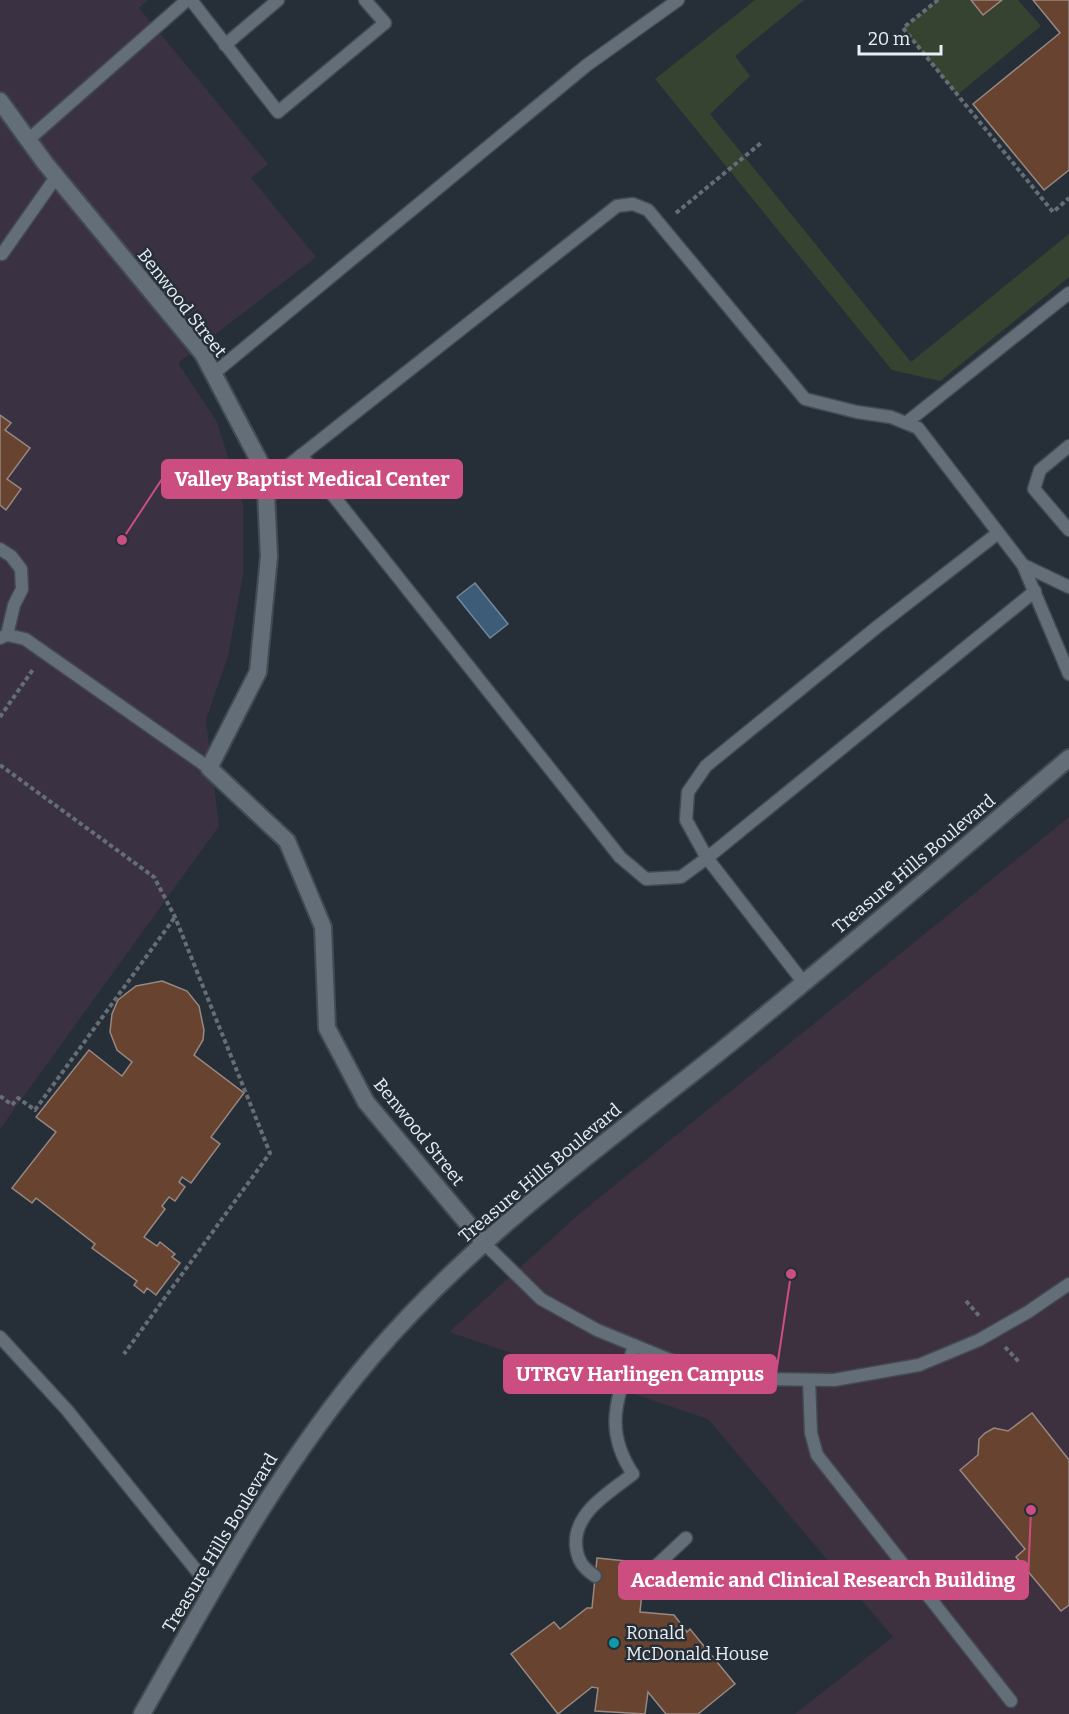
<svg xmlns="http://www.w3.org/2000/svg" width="1069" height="1714" font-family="Bitter,serif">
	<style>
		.education { fill: #3d3140 }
		.medical { fill: #3a3242 }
		.green { fill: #364330 }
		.water { fill: #3c5c77; stroke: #70889c; stroke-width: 1.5 }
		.building { fill: #674330; stroke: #978881; stroke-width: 1.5 }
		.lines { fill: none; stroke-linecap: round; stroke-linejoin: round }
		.service-casing { stroke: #434b52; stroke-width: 15 }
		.minor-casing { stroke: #434b52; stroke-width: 20 }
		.tertiary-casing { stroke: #434b52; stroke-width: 20 }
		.path { stroke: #656d75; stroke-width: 4; stroke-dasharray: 4.5 3; stroke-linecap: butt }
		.service { stroke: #636e78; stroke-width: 12 }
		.minor { stroke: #636e78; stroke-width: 16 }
		.tertiary { stroke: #636e78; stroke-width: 16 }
		.culture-dot { fill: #0f9aa8; stroke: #262f38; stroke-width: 2 }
		.labels { text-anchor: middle; stroke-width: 5; stroke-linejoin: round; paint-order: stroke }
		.street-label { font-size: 18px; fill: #e8eef4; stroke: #262f38 }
		.poi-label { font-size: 18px; fill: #e8eef4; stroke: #262f38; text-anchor: start }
		.leader { fill: none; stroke: #cc4e81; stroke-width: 2 }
		.callout-dot { fill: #cc4e81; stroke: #262f38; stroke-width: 2 }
		.callout { fill: #cc4e81; stroke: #cc4e81; stroke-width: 2 }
		.callout-label { font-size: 20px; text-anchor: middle; font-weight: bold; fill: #fff }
	</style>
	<rect width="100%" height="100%" fill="#262f38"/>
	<polygon class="education" points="1069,817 1069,1714 795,1714 893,1637 708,1419 449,1332 578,1215"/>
	<polygon class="medical" points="0,0 148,0 139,8 268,164 251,178 316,257 178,363 217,422 243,505 243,575 228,656 206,720 219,826 0,1129"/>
	<g class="green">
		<polygon points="755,0 804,0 735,56 750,76 710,114 911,362 1069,234 1069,277 940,381 892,370 655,79"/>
		<polygon points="938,0 971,0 983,15 1002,0 1018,0 1041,26 957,95 903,28"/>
	</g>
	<polygon class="water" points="475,583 508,624 490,638 457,597"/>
	<g class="building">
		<polygon points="971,0 1002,0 983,15"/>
		<polygon points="1033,0 1069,0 1069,170 1044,190 973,104 1060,33"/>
		<polygon points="0,415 11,423 5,430 30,448 7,479 21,489 6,510 0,505"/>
		<polygon points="162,981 187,991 199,1006 204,1030 203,1040 194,1055 244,1093 211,1137 220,1144 191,1183 182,1177 179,1182 185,1187 175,1201 169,1197 162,1206 165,1209 144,1237 157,1246 160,1242 175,1254 172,1257 180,1263 156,1295 147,1288 144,1293 134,1285 137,1281 92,1248 95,1244 36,1198 32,1203 12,1188 56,1132 36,1117 89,1050 122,1076 132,1062 117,1050 110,1032 112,1014 118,1000 136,986"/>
		<polygon points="1032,1413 1069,1460 1069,1605 1061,1611 1016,1557 1025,1549 960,1470 978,1455 979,1439 985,1433 994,1428 1008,1431"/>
		<polygon points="597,1558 645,1563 640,1612 674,1615 687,1632 690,1629 735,1684 698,1714 666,1714 648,1692 645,1714 595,1711 598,1688 592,1687 558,1714 511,1654 554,1622 560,1629 587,1608 592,1608"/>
	</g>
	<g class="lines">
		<g class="service-casing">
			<g id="service">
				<polyline points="191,0 278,112 385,23 365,0"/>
				<polyline points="225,45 278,0"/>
				<polyline points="28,140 187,0"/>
				<polyline points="2,254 56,177"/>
				<polyline points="213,374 587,65 678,0"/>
				<polyline points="906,423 1069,293"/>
				<polyline points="1069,446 1040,470 1034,489 1069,530"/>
				<polyline points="301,455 620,857 646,879 681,877 707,858 1035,591"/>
				<polyline points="265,484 617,206 633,204 648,210 805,399 857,412 891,417 918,428 1023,565 1069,674"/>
				<polyline points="0,549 11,556 21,569 22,589 14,605 7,635"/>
				<polyline points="1023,565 1069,587"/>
				<polyline points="0,638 7,635 25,639 209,768"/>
				<polyline points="804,983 707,858 686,820 688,792 706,766 877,627 998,533"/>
				<polyline points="484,1243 541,1299 597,1330 680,1364 761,1379 834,1380 919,1365 979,1340 1028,1312 1069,1284"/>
				<polyline points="0,1337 67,1410 213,1591"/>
				<polyline points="809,1380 811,1433 817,1455 1011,1701"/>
				<polyline points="644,1572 655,1567 686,1538"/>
				<path d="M595 1576C583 1568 577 1560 576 1545 574 1512 610 1492 633 1474 601 1426 620 1395 634 1345"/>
			</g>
		</g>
		<g class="minor-casing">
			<polyline id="minor" points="0,101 45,163 203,354 265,472 269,556 258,672 209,768 287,841 323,927 327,1028 366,1102 484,1243"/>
		</g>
		<g class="tertiary-casing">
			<path id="tertiary" d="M142 1714C212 1591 280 1465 372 1357 473 1238 602 1146 722 1050 840 955 954 856 1069 758"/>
		</g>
		<g class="path">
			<polyline points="938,0 903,28 1053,212 1069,198"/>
			<polyline points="676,213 761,143"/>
			<polyline points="0,717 34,668"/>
			<polyline points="0,765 154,877 175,917 270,1153 124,1354"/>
			<polyline points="0,1096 12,1105 18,1098 35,1110 175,917"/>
			<polyline points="966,1301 981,1318"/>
			<polyline points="1005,1347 1019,1362"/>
		</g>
		<use href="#service" class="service"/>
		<use href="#minor" class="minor"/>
		<use href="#tertiary" class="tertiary"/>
	</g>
	<circle class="culture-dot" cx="614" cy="1643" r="6"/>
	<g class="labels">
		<g class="street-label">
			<text transform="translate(182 303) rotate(52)" y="6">Benwood Street</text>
			<text transform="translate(914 864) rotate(-40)" y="6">Treasure Hills Boulevard</text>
			<text transform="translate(419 1132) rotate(51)" y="6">Benwood Street</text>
			<text transform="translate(540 1173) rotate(-40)" y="6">Treasure Hills Boulevard</text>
			<text transform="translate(220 1543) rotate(-59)" y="6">Treasure Hills Boulevard</text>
		</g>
		<g class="poi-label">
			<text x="626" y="1639">Ronald<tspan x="626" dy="21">McDonald House</tspan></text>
		</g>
	</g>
	<path class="leader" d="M122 540L162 479M791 1274L776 1374M1031 1510L1028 1580"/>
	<g class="callout-dot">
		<circle cx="122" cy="540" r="6"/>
		<circle cx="791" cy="1274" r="6"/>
		<circle cx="1031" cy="1510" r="6"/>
	</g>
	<g class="callout">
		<rect x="162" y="460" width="300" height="38" rx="6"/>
		<rect x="504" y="1355" width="272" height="38" rx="6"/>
		<rect x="619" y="1561" width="409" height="38" rx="6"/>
	</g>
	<g class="callout-label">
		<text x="312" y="486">Valley Baptist Medical Center</text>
		<text x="640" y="1381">UTRGV Harlingen Campus</text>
		<text x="823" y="1587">Academic and Clinical Research Building</text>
	</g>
	<path d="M859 45v9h82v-9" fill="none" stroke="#e8eef4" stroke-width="3"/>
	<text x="868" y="45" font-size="18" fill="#e8eef4" stroke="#262f38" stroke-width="4.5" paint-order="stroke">20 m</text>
</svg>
